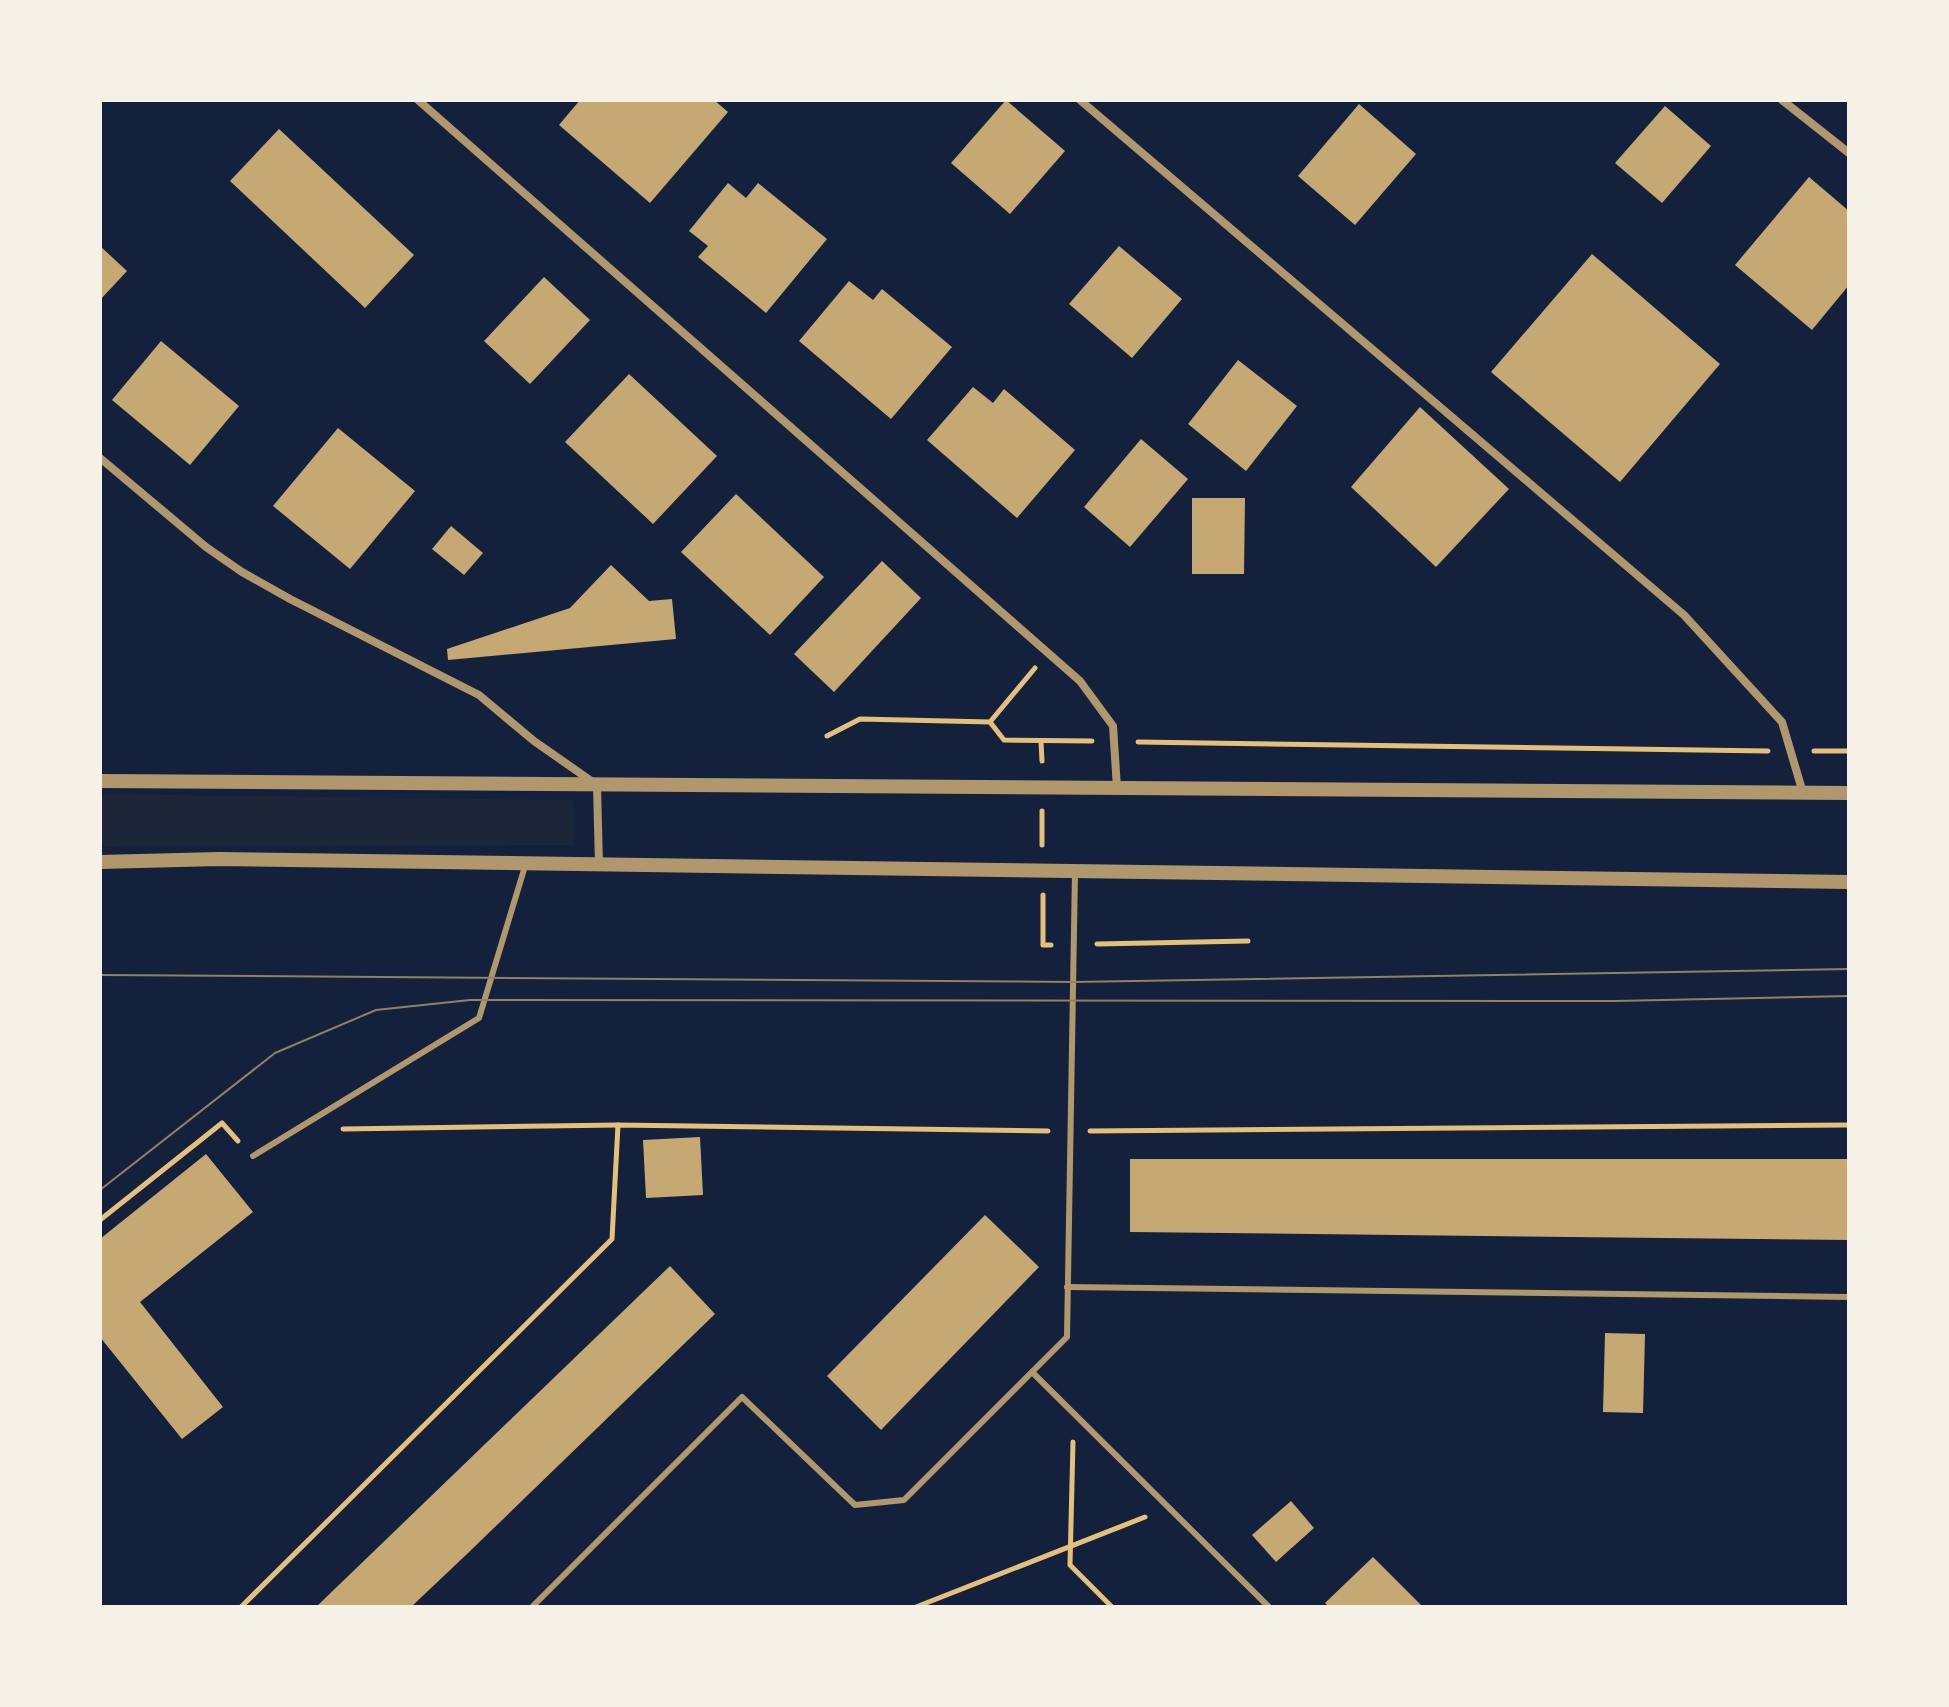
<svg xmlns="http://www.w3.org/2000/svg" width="1949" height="1707" font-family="Montserrat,sans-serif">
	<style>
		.green { fill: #1d2539 }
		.building { fill: #c6a872 }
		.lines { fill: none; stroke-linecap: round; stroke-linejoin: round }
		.path { stroke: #e5c07b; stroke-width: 5 }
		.service { stroke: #b1986c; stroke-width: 6 }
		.minor { stroke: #b1986c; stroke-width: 8 }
		.tertiary { stroke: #b1986c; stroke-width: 14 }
		.tram { stroke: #918062; stroke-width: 2 }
	</style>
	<rect width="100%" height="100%" fill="#14213d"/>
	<polygon class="green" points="100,794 573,800 574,845 100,846"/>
	<g class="building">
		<polygon points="580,100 714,100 728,112 650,203 559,125"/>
		<polygon points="1006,100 1065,151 1010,214 951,163"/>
		<polygon points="1359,104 1416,154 1355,225 1298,176"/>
		<polygon points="1665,106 1711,146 1662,203 1615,163"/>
		<polygon points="279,129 414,255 365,308 230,181"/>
		<polygon points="1809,177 1849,211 1849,285 1812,330 1735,265"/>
		<polygon points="728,183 746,198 758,183 827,239 766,313 698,257 708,246 689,231"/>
		<polygon points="100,246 127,271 100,300"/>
		<polygon points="1119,246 1182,299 1132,358 1069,304"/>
		<polygon points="1592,254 1720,364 1620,482 1491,372"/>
		<polygon points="544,277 590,320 530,384 484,341"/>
		<polygon points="849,281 873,300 882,289 952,347 891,419 799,341"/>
		<polygon points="161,341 239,406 190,465 112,400"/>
		<polygon points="1238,360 1297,406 1246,471 1188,424"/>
		<polygon points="629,374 717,456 653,524 565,442"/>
		<polygon points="973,387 993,403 1004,389 1075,450 1017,518 927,440"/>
		<polygon points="1420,407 1509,489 1436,567 1351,487"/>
		<polygon points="338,428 415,491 350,569 273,506"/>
		<polygon points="1141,439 1188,479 1130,547 1084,507"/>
		<polygon points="736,494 824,577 770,635 681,552"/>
		<polygon points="1192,498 1245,498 1244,574 1192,574"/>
		<polygon points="451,526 483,553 464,575 432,549"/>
		<polygon points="882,561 921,598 834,692 794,654"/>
		<polygon points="611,565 649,601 672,599 676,639 448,660 447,649 570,608"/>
		<polygon points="700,1137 703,1195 646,1198 643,1140"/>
		<polygon points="206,1154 253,1212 140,1302 223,1407 182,1439 100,1337 100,1239"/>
		<polygon points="1130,1159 1849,1159 1849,1240 1130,1232"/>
		<polygon points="985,1215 1039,1267 881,1430 827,1376"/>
		<polygon points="670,1266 715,1314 467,1554 411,1607 316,1607"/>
		<polygon points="1605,1333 1645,1334 1643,1413 1603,1412"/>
		<polygon points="1291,1501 1314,1528 1276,1562 1252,1535"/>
		<polygon points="1373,1557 1423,1607 1329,1607 1325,1603"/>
	</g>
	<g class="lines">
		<g class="path">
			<polyline points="990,722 1004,740 1092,741"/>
			<polyline points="827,736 860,719 990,722 1035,668"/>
			<polyline points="1041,741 1042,761"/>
			<polyline points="1138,742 1768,751"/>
			<polyline points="1814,751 1849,751"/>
			<polyline points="1042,811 1042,845"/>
			<polyline points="1043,895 1043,945 1051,945"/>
			<polyline points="1097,944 1248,941"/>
			<polyline points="343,1129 618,1125"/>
			<polyline points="1090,1131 1849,1125"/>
			<polyline points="100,1220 222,1123 238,1141"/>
			<polyline points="1073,1442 1070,1565 1112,1607"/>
			<polyline points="241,1607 612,1239 618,1125 1048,1131"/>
			<polyline points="916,1607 1145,1517"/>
		</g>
		<g class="service">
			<polyline points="253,1156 479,1018 526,863"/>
			<polyline points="1067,1287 1849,1297"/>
			<polyline points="1032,1372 1269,1607"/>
			<polyline points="532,1607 742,1397 855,1505 904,1500 1067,1337 1075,872"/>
		</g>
		<g class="minor">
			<polyline points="418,100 1080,681 1113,726 1117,788"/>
			<polyline points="1080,100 1684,615 1782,722 1803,793"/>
			<polyline points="1782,100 1849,153"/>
			<polyline points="100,458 206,547 242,572 290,599 479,695 534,741 597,785 599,865"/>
		</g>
		<g class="tertiary">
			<polyline points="100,781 1849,793"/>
			<polyline points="100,862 219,859 1849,882"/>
		</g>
		<g class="tram">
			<polyline points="100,975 1073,982 1849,969"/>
			<polyline points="100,1190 275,1053 376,1010 470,1000 1615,1001 1849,996"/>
		</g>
	</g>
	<rect width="1949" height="1707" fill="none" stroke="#f6f1e7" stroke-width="204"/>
</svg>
